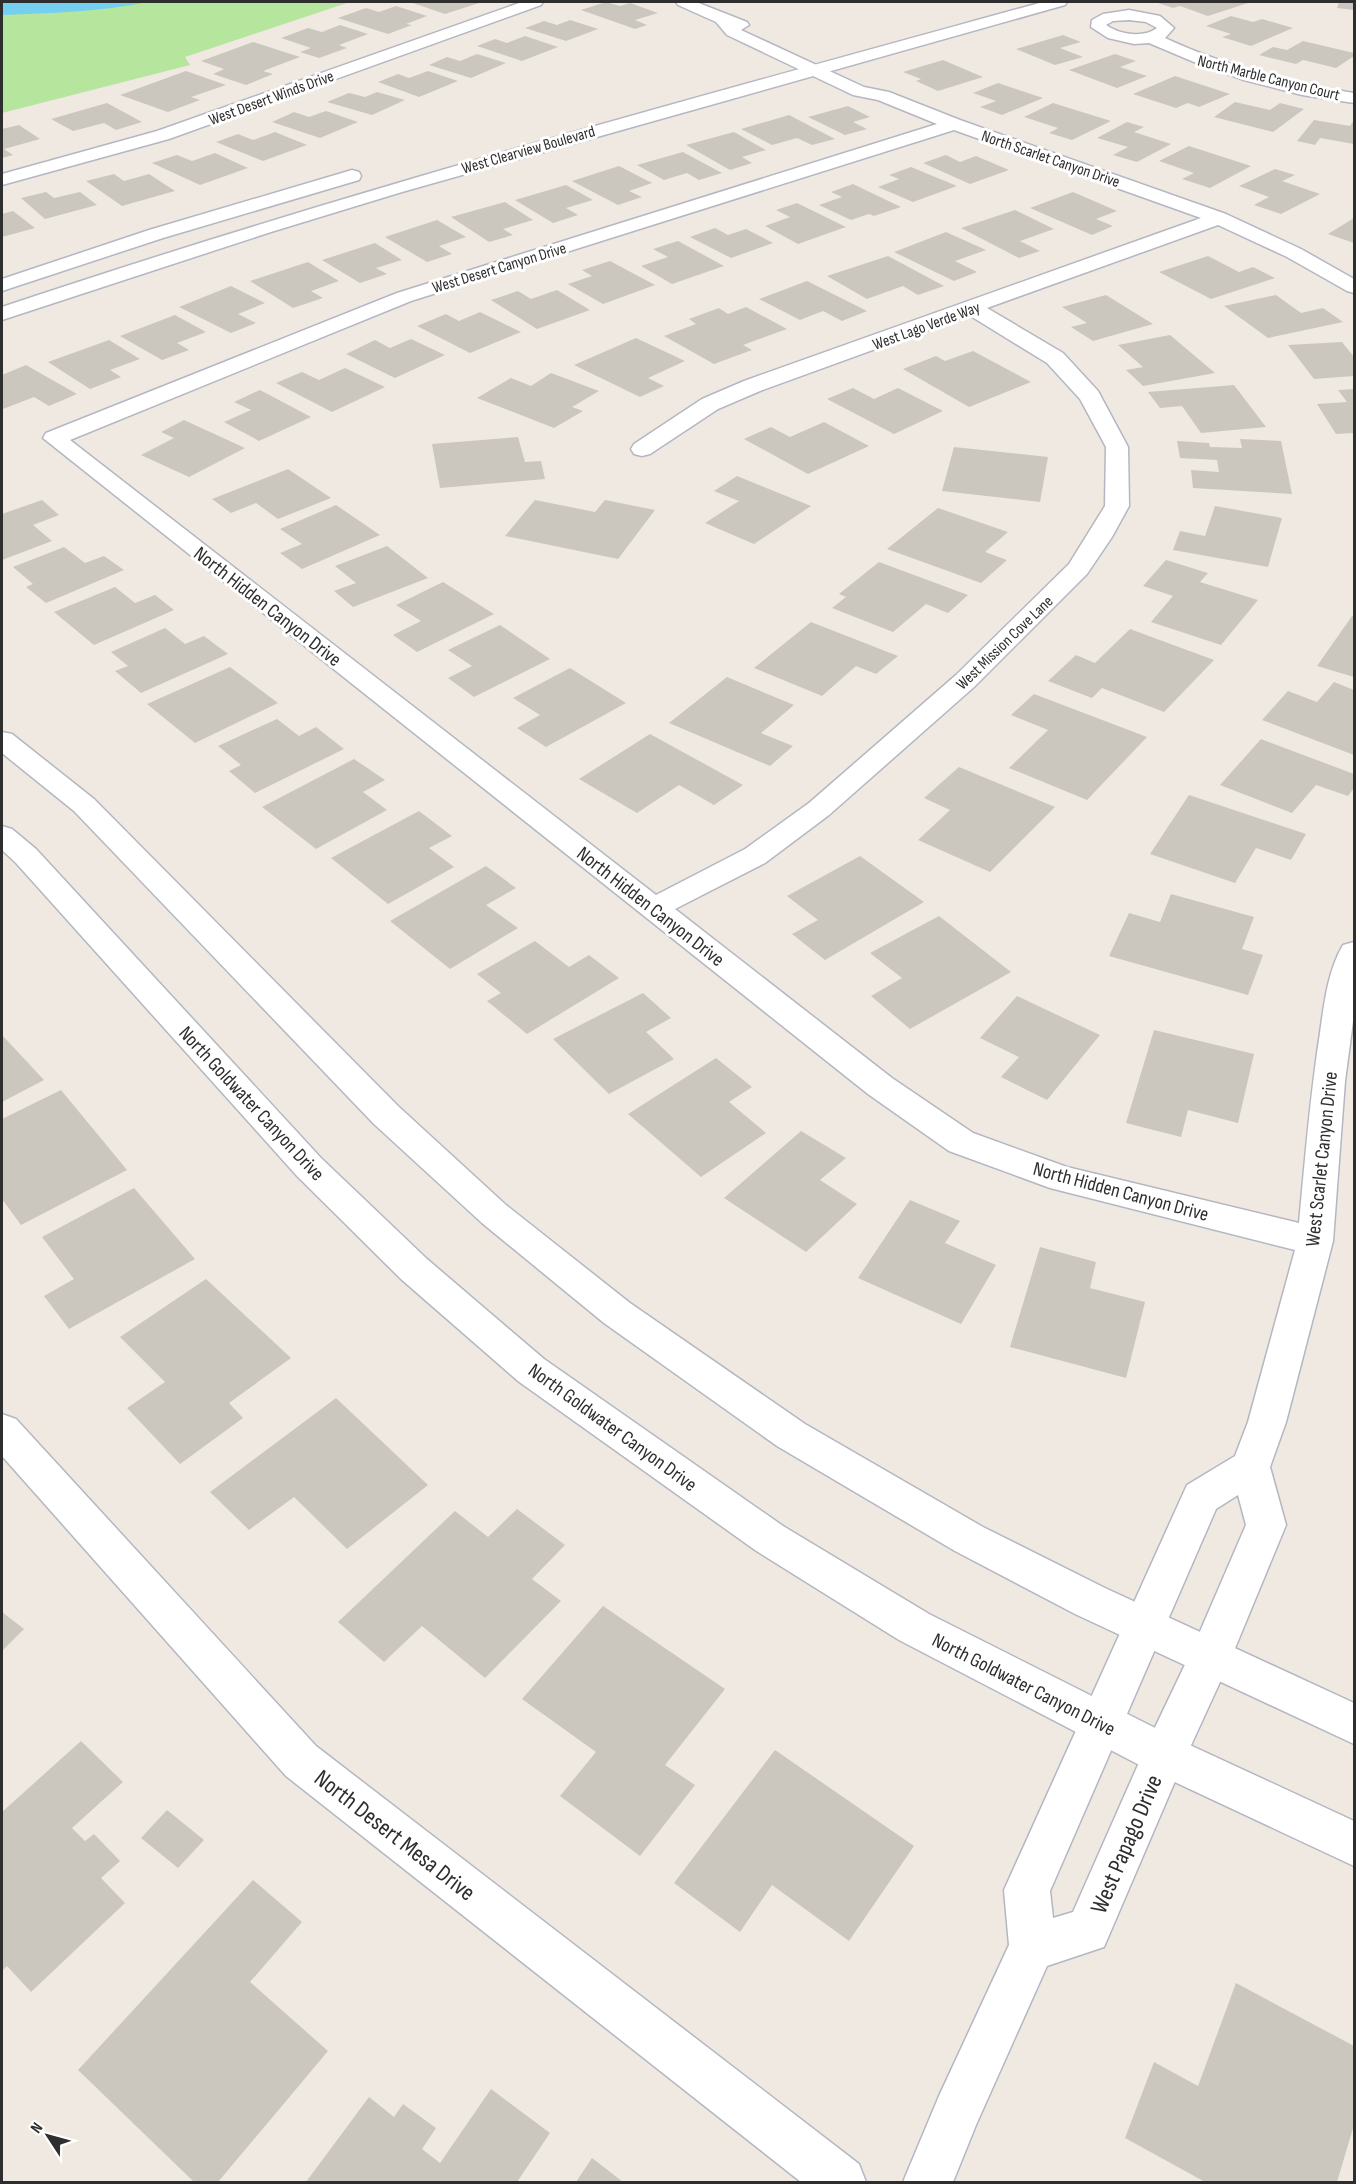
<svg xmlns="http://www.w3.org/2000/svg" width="1356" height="2184" font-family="'Sofia Sans Condensed',sans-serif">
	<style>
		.green { fill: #b6e59e }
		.water { fill: #75cff0 }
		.building { fill: #cbc7bf }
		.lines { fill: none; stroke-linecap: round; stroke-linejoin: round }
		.street-casing { stroke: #b4b7c1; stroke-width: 3 }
		.secondary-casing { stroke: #b4b7c1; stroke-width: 3 }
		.street { fill: #fff; fill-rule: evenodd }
		.secondary { fill: #fff; fill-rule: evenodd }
		.labels { text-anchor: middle; stroke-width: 6; stroke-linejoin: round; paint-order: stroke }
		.far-street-label { font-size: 16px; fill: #2e2e2e; stroke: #fff }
		.street-label { font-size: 20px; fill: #2e2e2e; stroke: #fff }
		.near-street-label { font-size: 24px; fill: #2e2e2e; stroke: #fff }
	</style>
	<rect width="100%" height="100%" fill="#efe9e1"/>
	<polygon class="green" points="2,2 350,2 185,57 190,65 2,113"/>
	<path class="water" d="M2 2H148C99 12 51 13 2 15Z"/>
	<g class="building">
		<polygon points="410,2 476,2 479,3 445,14"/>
		<polygon points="606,2 620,6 630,3 658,13 635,20 647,25 635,29 581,10"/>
		<polygon points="1155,2 1243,2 1248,3 1208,16 1180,6 1173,8"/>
		<polygon points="1339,2 1354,2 1354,10 1337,8"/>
		<polygon points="396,6 427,16 406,24 412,25 388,34 338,18 366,8 379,12"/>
		<polygon points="1231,16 1253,22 1262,19 1293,28 1251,46 1222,37 1231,34 1206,26"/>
		<polygon points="570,20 598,29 566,41 525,28 544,21 557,25"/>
		<polygon points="340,25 368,34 339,45 347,48 319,58 300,52 311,48 281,38 308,28 322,32"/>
		<polygon points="1063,35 1081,42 1060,48 1083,57 1055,65 1016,49"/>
		<polygon points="525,36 558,47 522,61 477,46 495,39 507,43"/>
		<polygon points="1303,41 1354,53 1354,56 1336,68 1303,60 1296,64 1259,55 1273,47 1287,50"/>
		<polygon points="253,42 300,57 263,71 273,74 246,85 213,74 224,69 201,61"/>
		<polygon points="477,54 506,63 471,78 429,65 447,57 460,61"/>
		<polygon points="1115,54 1136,61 1120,67 1147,76 1117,88 1069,70"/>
		<polygon points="943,60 983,77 938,91 916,81 921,79 903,72"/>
		<polygon points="186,71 226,85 191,97 200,100 168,112 120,95"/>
		<polygon points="428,71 458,81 419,97 378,82 398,74 409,78"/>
		<polygon points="1175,76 1230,94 1199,107 1188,103 1176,108 1133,94"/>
		<polygon points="998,83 1043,98 1002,115 980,107 996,101 973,93"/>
		<polygon points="377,92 405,100 372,115 327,102 349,93 365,97"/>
		<polygon points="1235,102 1270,110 1280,103 1304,109 1273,132 1214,117"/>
		<polygon points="107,103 142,122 116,130 104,123 73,131 51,119"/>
		<polygon points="1053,103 1111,121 1072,140 1049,133 1058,128 1024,117"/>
		<polygon points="848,106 870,117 853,122 867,129 845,135 808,117"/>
		<polygon points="326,111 358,122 320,138 272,122 294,112 309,117"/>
		<polygon points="789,115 835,139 812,145 797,138 772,145 741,129"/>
		<polygon points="1314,120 1350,126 1354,120 1354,144 1320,138 1315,145 1297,141"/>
		<polygon points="1127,122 1144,127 1134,132 1171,144 1137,162 1113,155 1128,147 1097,138"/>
		<polygon points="19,125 40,139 4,149 13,155 2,158 2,129"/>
		<polygon points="275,132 307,145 263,161 216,142 238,134 253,140"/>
		<polygon points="734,132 766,150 742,157 752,163 730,170 686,145"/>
		<polygon points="1189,146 1251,166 1210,188 1182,179 1194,173 1159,161"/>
		<polygon points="683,152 722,173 699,180 687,173 664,180 637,165"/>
		<polygon points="215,153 248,168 200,185 152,163 177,155 192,161"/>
		<polygon points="946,155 960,162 976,156 1009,170 970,184 923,163"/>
		<polygon points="619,166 652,183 629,191 642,197 618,205 572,181"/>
		<polygon points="911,167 957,186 913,202 878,187 899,179 889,175"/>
		<polygon points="1275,169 1295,175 1282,181 1320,194 1281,214 1254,205 1269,197 1239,186"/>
		<polygon points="114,174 124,181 149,174 175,191 122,206 86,181"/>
		<polygon points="853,184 901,207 874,216 869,214 851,220 819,205 842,197 831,192"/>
		<polygon points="566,185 593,200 566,208 578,215 553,223 515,200"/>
		<polygon points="46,192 54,198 80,192 97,205 45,219 21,198"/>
		<polygon points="1073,192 1117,211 1096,219 1113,226 1092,235 1030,208"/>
		<polygon points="505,202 533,220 503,229 513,235 489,242 451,217"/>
		<polygon points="797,203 846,227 798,244 765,226 790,217 776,210"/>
		<polygon points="1015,210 1054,229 1020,241 1040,251 1019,258 961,228"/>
		<polygon points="13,211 35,228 2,237 2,214"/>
		<polygon points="1354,218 1354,243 1328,234"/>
		<polygon points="437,220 466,237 439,246 452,254 427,262 385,237"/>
		<polygon points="715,228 728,235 746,229 773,243 731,258 690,237"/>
		<polygon points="946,232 986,250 955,261 977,272 954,281 894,252"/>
		<polygon points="678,241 724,266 672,284 641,266 668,257 653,249"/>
		<polygon points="375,243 402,260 376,268 387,274 360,283 322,260"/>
		<polygon points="888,256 944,286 918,295 903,286 867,299 827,276"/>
		<polygon points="1208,256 1239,272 1253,267 1275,278 1211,299 1159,272"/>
		<polygon points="610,261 655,285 603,304 568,284 592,276 582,270"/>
		<polygon points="308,262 339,281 311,291 323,298 293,308 250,281"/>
		<polygon points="807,281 867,311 842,321 823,311 800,320 759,299"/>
		<polygon points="231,286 265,303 238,314 256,323 231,333 179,307"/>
		<polygon points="557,290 590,310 537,329 491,300 518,291 531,299"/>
		<polygon points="1106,295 1153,324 1093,341 1071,327 1087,323 1062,307"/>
		<polygon points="1276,295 1301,313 1323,308 1343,322 1268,338 1224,306"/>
		<polygon points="746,307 787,329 743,345 752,350 714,364 664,336 696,324 689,319 719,308 728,314"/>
		<polygon points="480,312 521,332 470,353 417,326 446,314 459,321"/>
		<polygon points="175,315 206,332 177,343 189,350 162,360 120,336"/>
		<polygon points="1170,335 1215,373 1143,386 1126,370 1143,367 1118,345"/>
		<polygon points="636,338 685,361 648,378 664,386 640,397 574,365"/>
		<polygon points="411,339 445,355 395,378 346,354 375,340 390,348"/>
		<polygon points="109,340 140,359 110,370 121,377 90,389 48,362"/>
		<polygon points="1342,342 1354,357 1354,376 1314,379 1288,345"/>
		<polygon points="973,351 1031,382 969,407 903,369 936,356 945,361"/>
		<polygon points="26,365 77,394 49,406 34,397 3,409 2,408 2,375"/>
		<polygon points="345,368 385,387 332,412 276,383 302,372 319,380"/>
		<polygon points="551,373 599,391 572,407 583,411 554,428 477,398 511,378 531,386"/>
		<polygon points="1234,385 1266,427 1201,433 1182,406 1160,408 1148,392"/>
		<polygon points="853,388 874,399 898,388 943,411 894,434 827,399"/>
		<polygon points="1354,389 1354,433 1336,434 1317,404 1347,402 1338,390"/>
		<polygon points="260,390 311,417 259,441 224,422 251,410 234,402"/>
		<polygon points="184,420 245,448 189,477 141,455 174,438 161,432"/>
		<polygon points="824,422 869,446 808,474 744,439 771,427 790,437"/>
		<polygon points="518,437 525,462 541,461 545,479 440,488 432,444"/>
		<polygon points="1240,439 1281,441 1292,494 1193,488 1191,470 1219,472 1217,460 1180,458 1177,441 1209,443 1210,447 1242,448"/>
		<polygon points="954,447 1048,457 1040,502 942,491"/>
		<polygon points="288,469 331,498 278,519 256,503 231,513 212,499"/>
		<polygon points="737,476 811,506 754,544 705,523 739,501 714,491"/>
		<polygon points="42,500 59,515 33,525 52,541 2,560 2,514"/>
		<polygon points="535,500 595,512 605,500 655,510 618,559 505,536"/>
		<polygon points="336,505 380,535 302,569 280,553 302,544 280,529"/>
		<polygon points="1215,506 1282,518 1268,567 1173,550 1180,531 1205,536"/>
		<polygon points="938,508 1008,532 985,552 1007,560 981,583 887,549"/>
		<polygon points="387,546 428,578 353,607 334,591 356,583 335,566"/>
		<polygon points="64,547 85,563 104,556 124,570 46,603 26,587 33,584 13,567"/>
		<polygon points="1166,560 1208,573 1200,582 1258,600 1221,645 1151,622 1173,596 1143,586"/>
		<polygon points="879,562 968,595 948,613 926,604 893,632 832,608 846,597 839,594"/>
		<polygon points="443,582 494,614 417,652 393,635 421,621 396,605"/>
		<polygon points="115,587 135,603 155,595 174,610 94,645 54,612"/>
		<polygon points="1352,616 1354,617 1354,677 1317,666"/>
		<polygon points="811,622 898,656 876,674 856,666 822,696 754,668"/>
		<polygon points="500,625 550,659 474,697 448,678 472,666 448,650"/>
		<polygon points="165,628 185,644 204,636 228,654 141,693 115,671 128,666 111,652"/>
		<polygon points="1130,629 1214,660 1164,712 1102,688 1092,698 1048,681 1076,655 1095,663"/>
		<polygon points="230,667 278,703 195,743 147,704"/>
		<polygon points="570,668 626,703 546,747 517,728 540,715 513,698"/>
		<polygon points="727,677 794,705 761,733 793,746 770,766 669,723"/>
		<polygon points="1334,682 1354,690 1354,755 1262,720 1288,691 1317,702"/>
		<polygon points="1034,694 1147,737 1087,800 1009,768 1048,730 1011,715"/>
		<polygon points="277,719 299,736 316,727 344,749 255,793 229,771 241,765 218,746"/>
		<polygon points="650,734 743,785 714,805 679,785 637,813 579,779"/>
		<polygon points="1261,739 1354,774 1354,788 1348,796 1316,785 1292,813 1220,785"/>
		<polygon points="354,759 385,780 363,792 387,810 316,849 262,807"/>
		<polygon points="959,767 1055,807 990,872 918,840 950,810 924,798"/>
		<polygon points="1189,795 1306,834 1291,860 1256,848 1235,883 1150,854"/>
		<polygon points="419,811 452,836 429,848 454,867 388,904 331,858"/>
		<polygon points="860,856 924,902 825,960 792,934 818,920 787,896"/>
		<polygon points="486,866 516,888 486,905 518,928 450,969 390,921"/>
		<polygon points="1171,894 1254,917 1242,949 1263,955 1248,995 1109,956 1129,913 1160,922"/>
		<polygon points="939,916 1011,972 910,1029 871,996 902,978 870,953"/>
		<polygon points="535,941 569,967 589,955 619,978 527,1034 487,1001 501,993 477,974"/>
		<polygon points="643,993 671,1018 646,1032 674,1059 609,1094 553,1039"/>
		<polygon points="1017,996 1100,1035 1047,1100 1001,1077 1019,1057 980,1038"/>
		<polygon points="1154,1030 1254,1054 1238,1123 1188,1110 1181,1137 1126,1123"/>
		<polygon points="2,1035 44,1080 2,1102"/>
		<polygon points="716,1058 752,1087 729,1102 766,1133 701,1177 628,1114"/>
		<polygon points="61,1090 127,1170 21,1225 2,1199 2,1119"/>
		<polygon points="801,1131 846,1158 820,1180 857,1204 806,1252 724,1198"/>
		<polygon points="134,1188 195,1259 69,1329 44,1296 74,1279 42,1237"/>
		<polygon points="910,1200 960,1221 945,1243 996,1265 961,1324 858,1278"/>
		<polygon points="1040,1247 1096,1262 1090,1288 1145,1302 1126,1378 1010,1347"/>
		<polygon points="206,1279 291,1358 229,1403 243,1418 180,1464 127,1408 165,1382 120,1337"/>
		<polygon points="336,1398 428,1485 347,1549 294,1497 249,1530 210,1492"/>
		<polygon points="517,1509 565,1545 532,1579 561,1601 485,1678 422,1626 384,1662 338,1622 455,1511 488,1537"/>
		<polygon points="603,1606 725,1689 665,1765 695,1785 640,1856 560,1796 596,1752 522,1699"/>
		<polygon points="2,1612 24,1629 2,1651"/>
		<polygon points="81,1741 123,1782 72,1828 85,1841 94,1834 120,1861 101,1878 125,1903 31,1992 7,1966 2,1971 2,1812"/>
		<polygon points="775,1750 914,1846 849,1941 772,1885 740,1932 674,1883"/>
		<polygon points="167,1810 204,1840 178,1868 141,1838"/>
		<polygon points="253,1880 302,1922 250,1982 328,2051 218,2182 194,2182 78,2070"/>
		<polygon points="1236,1983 1354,2046 1354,2125 1337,2182 1205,2182 1125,2138 1154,2062 1198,2086"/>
		<polygon points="491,2089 550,2133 517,2182 306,2182 369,2097 394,2117 403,2104 436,2128 422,2149 440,2163"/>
		<polygon points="592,2158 623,2182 576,2182"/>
	</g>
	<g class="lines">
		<g class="street-casing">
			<g id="street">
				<polygon points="522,2 543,2 541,5 169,139 2,185 2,174 157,131"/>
				<path d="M676 2H696L747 22 749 25 741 30 864 87 889 92 960 120 1226 214 1301 249 1354 279V293L1347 291 1287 257 1218 225 987 308 1063 353 1098 391 1128 447 1129 506 1112 537 1087 574 974 687 829 815 765 863 675 909 892 1078 973 1133 1067 1167 1299 1223C1305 1160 1310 1096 1320 1033 1324 1004 1328 970 1343 945L1354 942V1014L1345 1081 1333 1241 1286 1422 1270 1467 1286 1525 1231 1658 1182 1765 1104 1947 1047 1966 976 2125 953 2182H903L939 2096 1009 1945 1004 1890 1187 1485 1235 1456 1248 1422 1295 1250 1050 1188 949 1151 868 1094 43 438 46 433 397 293 937 124 878 100 853 95 727 35 716 22 678 5ZM954 130 1201 218 744 381 702 399 634 444 631 449 634 454 642 456 650 454 718 409 760 391 969 315 1047 363 1080 399 1106 447 1105 506 1069 564 956 675 809 803 745 849 656 895 70 440 411 301ZM1238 1495 1246 1525 1192 1650 1149 1740 1073 1912 1053 1918 1050 1891 1216 1509Z"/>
				<path d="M1129 10 1160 16 1174 28 1165 38C1226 66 1288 83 1354 93V103L1302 95 1244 80 1194 62 1149 43 1134 44 1108 38 1091 27 1092 20 1103 14ZM1129 20 1146 22 1157 28C1144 38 1120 35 1106 25L1113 21Z"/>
				<polygon points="2,1414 16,1419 316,1746 859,2164 866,2182 801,2182 286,1776 2,1456"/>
			</g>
		</g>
		<g class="secondary-casing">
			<g id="secondary">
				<path d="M1043 2H1067L1065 5 402 192 271 232 2 320V307C345 192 694 98 1043 2Z"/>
				<polygon points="352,170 359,172 361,176 359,180 163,238 2,291 2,279 149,230"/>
				<polygon points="2,732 12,734 94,799 398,1106 506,1205 630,1303 805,1424 983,1527 1105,1588 1354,1703 1354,1744 1075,1614 955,1551 777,1446 604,1323 482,1223 374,1124 74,811 2,753"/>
				<polygon points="2,826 12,829 36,849 321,1158 427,1259 544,1359 783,1526 929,1614 1179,1740 1354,1821 1354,1866 1149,1770 899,1640 755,1550 518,1381 401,1279 297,1176 16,863 2,850"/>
			</g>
		</g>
		<use href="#street" class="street"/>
		<use href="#secondary" class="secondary"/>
	</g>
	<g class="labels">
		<g class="far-street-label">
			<text transform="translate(1269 77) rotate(14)" y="6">North Marble Canyon Court</text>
			<text transform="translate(271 97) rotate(-20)" y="6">West Desert Winds Drive</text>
			<text transform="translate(528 149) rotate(-16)" y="6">West Clearview Boulevard</text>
			<text transform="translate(1051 158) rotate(19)" y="6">North Scarlet Canyon Drive</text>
			<text transform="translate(499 267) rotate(-17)" y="6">West Desert Canyon Drive</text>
			<text transform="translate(926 325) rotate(-20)" y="6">West Lago Verde Way</text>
			<text transform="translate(1004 642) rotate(-44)" y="6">West Mission Cove Lane</text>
		</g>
		<g class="street-label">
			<text transform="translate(268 606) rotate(38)" y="7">North Hidden Canyon Drive</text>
			<text transform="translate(651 906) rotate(38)" y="7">North Hidden Canyon Drive</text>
			<text transform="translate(252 1103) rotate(47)" y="7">North Goldwater Canyon Drive</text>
			<text transform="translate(1321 1159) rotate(-84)" y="7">West Scarlet Canyon Drive</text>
			<text transform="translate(1121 1191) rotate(15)" y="7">North Hidden Canyon Drive</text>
			<text transform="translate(613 1427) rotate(36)" y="7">North Goldwater Canyon Drive</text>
			<text transform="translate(1024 1684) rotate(27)" y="7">North Goldwater Canyon Drive</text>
		</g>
		<g class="near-street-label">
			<text transform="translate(395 1835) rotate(38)" y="8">North Desert Mesa Drive</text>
			<text transform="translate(1126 1844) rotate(-67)" y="8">West Papago Drive</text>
		</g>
	</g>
	<rect width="1356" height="2184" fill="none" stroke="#2e2e2e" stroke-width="6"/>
	<g transform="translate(48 2136) rotate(306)" stroke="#ffffff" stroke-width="4.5" paint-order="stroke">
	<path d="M0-4.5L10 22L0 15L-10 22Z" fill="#2e2e2e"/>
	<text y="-9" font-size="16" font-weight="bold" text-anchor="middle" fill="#2e2e2e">N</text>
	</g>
</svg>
